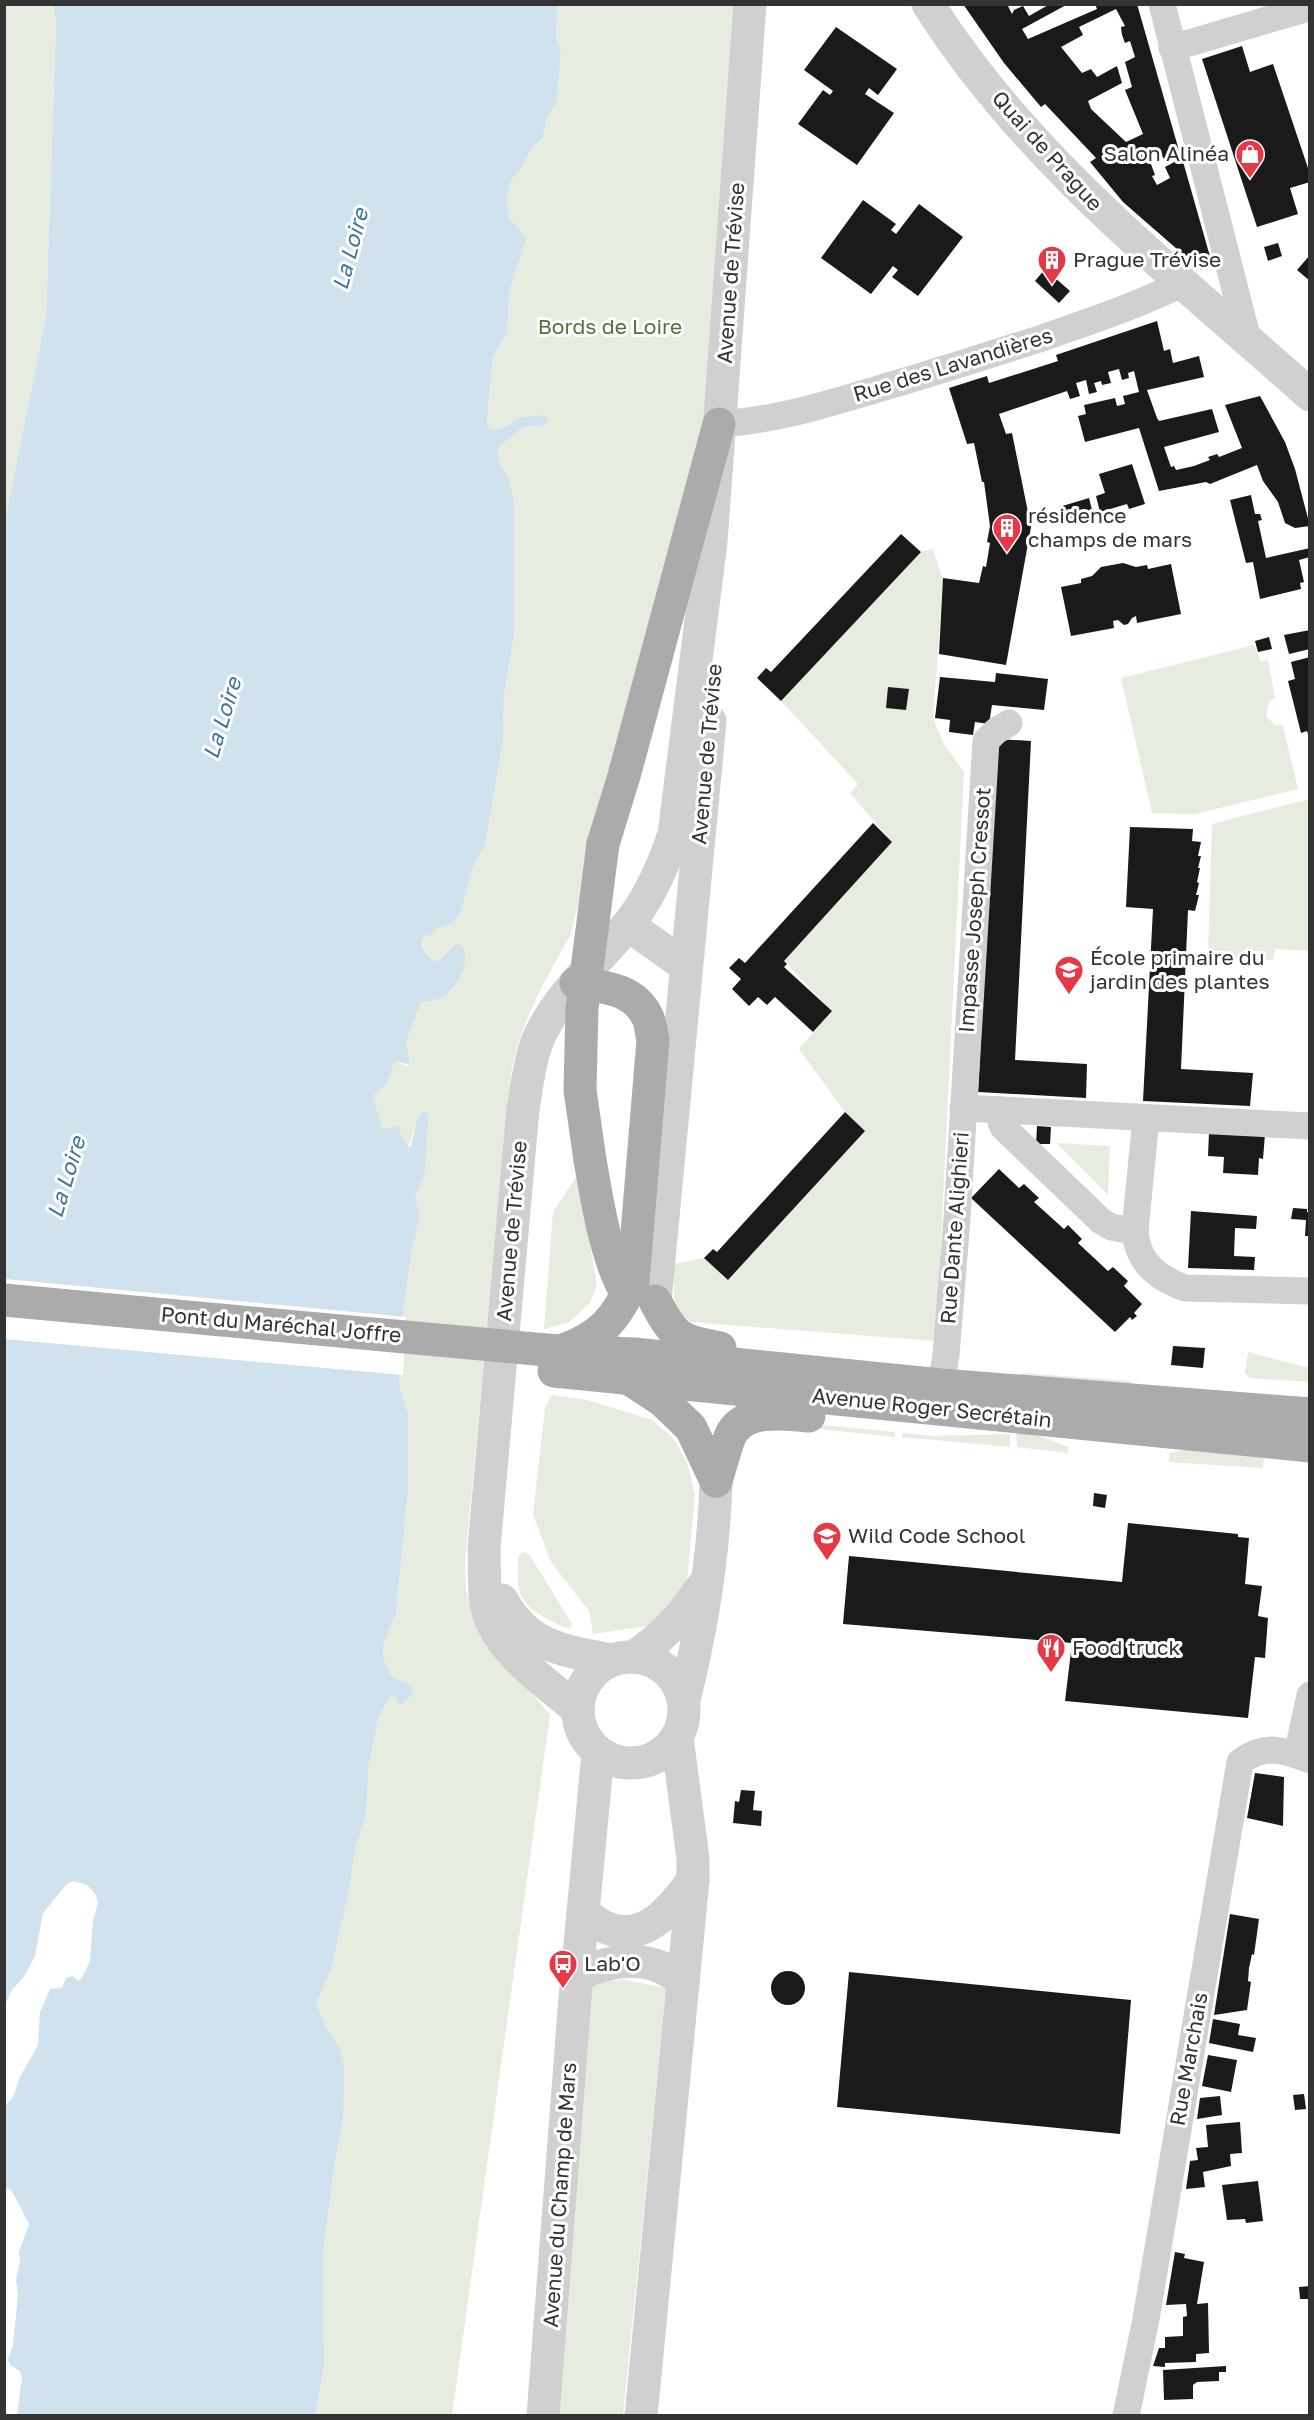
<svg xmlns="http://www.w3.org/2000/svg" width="1314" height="2420" font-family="'Golos Text',sans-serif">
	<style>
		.green { fill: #e6ecdf }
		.water { fill: #cfe2ee }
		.pier { fill: #fff }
		.building { fill: #1a1a1a; fill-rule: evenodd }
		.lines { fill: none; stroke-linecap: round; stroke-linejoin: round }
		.minor { stroke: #d0d0d0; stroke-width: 27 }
		.tertiary { stroke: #d0d0d0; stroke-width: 33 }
		.primary { stroke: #ababab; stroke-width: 33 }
		.primary-bridge { stroke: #ababab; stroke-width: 33 }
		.labels { text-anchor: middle; stroke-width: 6; stroke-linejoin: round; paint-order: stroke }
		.street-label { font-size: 21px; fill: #333; stroke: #fff }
		.poi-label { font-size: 21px; fill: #333; stroke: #fff; text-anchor: start }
		.park-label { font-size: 21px; fill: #56703f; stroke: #fff }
		.water-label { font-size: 22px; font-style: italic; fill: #3f7597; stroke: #fff }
	</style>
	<rect width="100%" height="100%" fill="#fff"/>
	<g class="green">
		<polygon points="5,5 53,5 56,23 46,317 5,527"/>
		<path d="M558 5H737L707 422 570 936C545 980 520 1023 511 1074L465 1561 466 1590 474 1614 514 1672 550 1715 452 2415 316 2416 324 2364 323 2254 335 2162 343 2121 340 2048 326 2027 316 2003 331 1969 348 1897 356 1845 366 1816 369 1763 379 1716 390 1697 395 1695 397 1698 410 1685 391 1676 383 1657V1645L396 1613 408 1491V1415L399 1384 403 1313 412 1250 420 1215 415 1198 425 1173 417 1119 408 1149 383 1130 373 1098 375 1094 387 1084 395 1061 406 1066 409 1065 406 1042 421 1001H435L457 945 437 963 424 952 422 940 424 936 436 929 453 923 460 914 474 865 485 846 503 740 504 696 514 636V502L509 479 499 462 498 448 523 427 532 428 518 418 507 427 494 432 490 429 487 421 493 357 507 333 510 288 526 241V237L510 219 507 205 508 191 511 181 521 168 533 146 542 139 547 118 557 101 561 51 556 36Z"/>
		<polygon points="933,549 943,580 933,718 944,744 964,772 936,1341 690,1322 674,1307 674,1264 704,1258 728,1280 864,1131 845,1112 799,1049 832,1011 784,961 892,842 850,793 858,784 781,701 921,552"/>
		<polygon points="1254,645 1261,662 1268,660 1275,697 1269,702 1266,716 1275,725 1283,726 1298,789 1195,814 1152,813 1121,678"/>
		<polygon points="1309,799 1309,951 1275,949 1273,960 1208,955 1212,824"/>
		<polygon points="1057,1143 1110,1146 1108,1195"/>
		<polygon points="578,1174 597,1285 590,1303 569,1322 544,1329 553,1212"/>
		<polygon points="1248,1352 1309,1368 1309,1382 1250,1378 1245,1373"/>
		<polygon points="1022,1373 1131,1381 1131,1384 1021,1377"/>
		<polygon points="552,1395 587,1400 652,1420 673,1438 687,1462 695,1494 687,1581 678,1598 647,1626 593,1634 589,1611 551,1562 533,1515 545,1408"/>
		<polygon points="793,1422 895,1432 895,1437 792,1426"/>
		<polygon points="903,1433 933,1436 1010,1434 1010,1447 902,1437"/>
		<polygon points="1016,1434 1035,1434 1068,1447 1068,1453 1017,1447"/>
		<polygon points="1188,1449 1264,1456 1263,1468 1169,1462 1169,1453"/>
		<path d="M523 1552 529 1554 572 1624 570 1628C562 1628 555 1623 548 1619 516 1603 517 1589 518 1557Z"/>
		<polygon points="625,1980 666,1988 623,2415 557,2416 591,1982"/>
	</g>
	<path class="water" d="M53 5H558L556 36 561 51 557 101 547 118 542 139 533 146 521 168 511 181 508 191 507 205 510 219 526 237V241L510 288 507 333 493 357 487 421 490 429 494 431 506 427 518 418 544 415 547 417 548 421 541 426 523 427 498 448 499 462 509 479 514 502V636L504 696 503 740 485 846 474 865 460 914 453 923 436 929 431 935 424 936C418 948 427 956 437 962L457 944 461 945C474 962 454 995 435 1000 431 1002 425 1001 421 1002L406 1042 410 1065 395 1061 387 1084 375 1094 373 1098 383 1129 397 1126 408 1148 411 1146 417 1119 423 1112 427 1113 428 1117 425 1173 415 1198 420 1215 412 1250 403 1313 399 1384 408 1415V1491L396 1613 383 1645V1657L391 1676 410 1685 414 1693 400 1705 395 1695 390 1697 379 1716 369 1763 366 1816 356 1845 348 1897 331 1969 316 2003 326 2027 340 2048 344 2066 343 2121 335 2162 323 2254 324 2364 316 2415H17L22 2378 20 2371 10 2365 8 2360 13 2345 18 2295 16 2280 20 2261 19 2252 29 2224 12 2191 8 2188 5 2190 4 2107 13 2097 20 2077 38 2045 40 2012 50 1989 62 1988 66 1978 73 1976 78 1981 82 1978 90 1961 93 1921 98 1903 96 1895 87 1885 73 1881 67 1884 43 1913 35 1956 23 1978 12 1990 5 2005 4 527 46 317 56 23Z"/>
	<polygon class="pier" points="5,1279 406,1317 403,1375 4,1339"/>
	<g class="building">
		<path d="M963 4H1007L1012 14 1014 10 1023 6 1029 16 1050 4H1068L1022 29 1028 39 1097 9 1095 4H1137L1180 154 1165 161 1159 150 1148 156 1155 175 1152 176 1157 185 1170 178 1165 167 1182 158 1211 260 1201 270 1123 202 1090 162 1096 158 1045 104 1041 107 1004 63ZM1116 9 1125 26 1121 27 1122 35 1125 43 1130 41 1135 57 1125 62 1132 87 1125 90 1143 134 1126 142 1091 109 1088 101 1122 83 1117 66 1097 77 1091 69 1082 73 1061 47 1083 35 1079 27Z"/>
		<polygon points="836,27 897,69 878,95 869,88 865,94 894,113 857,165 798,124 823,90 830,95 833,91 804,70"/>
		<polygon points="1242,46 1250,72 1273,64 1310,174 1310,182 1290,188 1298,214 1257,227 1202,59"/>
		<polygon points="863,200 896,224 891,230 896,234 919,204 963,237 918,296 892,277 898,270 893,266 871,294 821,258"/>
		<polygon points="1278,243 1282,256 1268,261 1264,247"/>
		<polygon points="1310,255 1310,281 1297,270"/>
		<polygon points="1045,269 1070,291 1059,303 1035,281"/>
		<polygon points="1157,321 1164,351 1170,349 1173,363 1199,356 1204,377 1147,390 1157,418 1159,421 1212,409 1219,432 1164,447 1171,467 1174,466 1176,470 1194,466 1210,460 1208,457 1217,454 1219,457 1242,448 1225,405 1260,396 1285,442 1295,469 1310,526 1295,528 1285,523 1278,502 1263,481 1257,465 1210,484 1206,482 1159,491 1139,428 1085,442 1078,416 1086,414 1084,405 1115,398 1117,406 1125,404 1123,396 1139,392 1134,371 1128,373 1129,378 1122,380 1119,369 1108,372 1111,383 1102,385 1101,381 1094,383 1097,392 1089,394 1086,380 1076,383 1080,396 1070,399 1067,391 999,414 1006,434 1012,433 1031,527 1006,665 939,654 943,578 979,583 983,566 986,567 990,543 987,542 990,526 984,482 982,482 974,443 967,444 949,388 987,376 989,383 1058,361 1056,355"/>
		<polygon points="1132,464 1145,504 1129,509 1127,504 1100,512 1096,496 1105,493 1099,474"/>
		<polygon points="1251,495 1255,514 1260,514 1262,520 1258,521 1266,558 1310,548 1310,557 1299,560 1304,582 1300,583 1301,589 1260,599 1253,562 1246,563 1230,500"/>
		<polygon points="1089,498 1093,514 1063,523 1059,507"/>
		<polygon points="901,534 921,552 781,701 757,678 766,668 771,672"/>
		<polygon points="1123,563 1136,567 1147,565 1148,569 1171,564 1181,614 1137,623 1136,616 1132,618 1128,624 1124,625 1118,620 1113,621 1114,628 1071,636 1061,587 1081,583 1081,579 1092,576 1101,567"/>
		<polygon points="1310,630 1310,649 1289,654 1284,635"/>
		<polygon points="1269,637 1272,649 1258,652 1255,641"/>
		<polygon points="1310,657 1310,737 1309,737 1307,731 1301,733 1288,681 1295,679 1291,662"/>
		<polygon points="996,673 1048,679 1044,710 992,705 989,724 975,722 973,735 949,732 950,720 935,718 940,677 995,682"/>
		<polygon points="888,687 909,689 906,710 886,708"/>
		<polygon points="997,739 1031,741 1015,1060 1087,1064 1086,1098 978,1092"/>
		<polygon points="873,823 892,842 784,961 787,964 784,967 832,1011 813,1032 775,997 767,1005 758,997 749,1006 732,989 741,979 729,968 739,958 745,963"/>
		<polygon points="1130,827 1193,829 1192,841 1201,842 1198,856 1201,856 1198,868 1200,868 1197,882 1199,883 1196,895 1199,895 1195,911 1188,910 1181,1069 1253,1073 1250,1106 1143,1101 1153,909 1126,907"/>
		<polygon points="845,1112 865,1131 728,1280 704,1258 713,1249 717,1252"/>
		<polygon points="1037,1126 1051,1127 1050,1144 1036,1144"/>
		<polygon points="1209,1132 1265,1134 1263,1159 1259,1158 1258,1175 1223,1173 1224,1157 1208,1156"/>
		<polygon points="999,1169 1019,1188 1024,1184 1039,1198 1034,1202 1064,1229 1068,1225 1082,1239 1078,1243 1108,1271 1113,1267 1128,1281 1124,1286 1142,1304 1134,1313 1137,1316 1132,1320 1130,1317 1115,1332 971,1198"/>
		<polygon points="1293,1208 1307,1209 1307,1212 1310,1213 1310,1236 1305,1236 1306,1220 1291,1219"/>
		<polygon points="1191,1211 1257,1216 1256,1229 1235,1228 1234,1256 1255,1257 1254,1270 1188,1268"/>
		<polygon points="1173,1346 1205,1348 1203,1368 1171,1365"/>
		<polygon points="1094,1493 1107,1495 1105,1508 1093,1506"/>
		<polygon points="1128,1523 1238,1534 1238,1537 1249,1538 1245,1584 1262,1586 1258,1616 1268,1618 1265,1658 1255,1657 1248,1718 1065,1701 1072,1643 843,1624 849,1556 1122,1582"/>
		<polygon points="1255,1773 1284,1777 1283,1826 1247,1818"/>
		<polygon points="741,1790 755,1791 753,1810 762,1811 761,1826 733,1823 735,1801 739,1802"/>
		<polygon points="1230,1914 1259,1919 1254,1955 1252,1954 1249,1968 1248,1981 1251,1982 1247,2010 1214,2015"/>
		<circle cx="788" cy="1988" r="17"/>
		<polygon points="849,1972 1131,2000 1120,2134 837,2107"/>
		<polygon points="1213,2019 1240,2024 1238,2035 1256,2038 1253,2052 1209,2043"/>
		<polygon points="1208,2055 1237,2060 1231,2092 1202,2086"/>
		<polygon points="1304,2094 1306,2109 1295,2110 1293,2095"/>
		<polygon points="1220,2096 1222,2115 1197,2119 1200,2098"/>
		<polygon points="1240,2122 1242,2153 1230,2154 1231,2166 1203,2172 1205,2187 1186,2189 1190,2161 1198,2160 1196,2148 1208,2147 1206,2125"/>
		<polygon points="1258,2181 1263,2221 1246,2223 1245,2219 1227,2220 1222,2185"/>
		<polygon points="1175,2252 1185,2254 1184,2258 1204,2262 1197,2304 1208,2303 1209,2353 1196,2354 1196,2362 1165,2363 1165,2367 1153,2366 1159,2348 1165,2348 1165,2337 1183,2336 1183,2317 1187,2316 1186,2304 1166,2305"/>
		<polygon points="1310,2286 1310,2299 1300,2299 1299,2287"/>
		<polygon points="1226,2366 1226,2372 1219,2372 1219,2381 1197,2382 1193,2385 1193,2399 1164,2400 1163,2370"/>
	</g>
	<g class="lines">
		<g class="minor">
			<polyline points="1162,4 1248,340"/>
			<polyline points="1172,48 1305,9 1310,6"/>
			<path d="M719 424C783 420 843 399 905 381 949 368 992 354 1036 340 1085 323 1134 307 1181 284"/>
			<polyline points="963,1108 1310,1126"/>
			<polyline points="1001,1110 1001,1122 1003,1127 1101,1221 1111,1227 1135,1231 1146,1118"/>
			<path d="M1135 1231C1137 1262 1157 1278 1185 1288L1310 1291"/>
			<polyline points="941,1385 946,1355 957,1218 986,741 996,731 1009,723"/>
			<polyline points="1297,1755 1310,1695"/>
			<path d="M1126 2416 1146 2319 1240 1762C1264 1744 1282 1749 1310 1760"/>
		</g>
		<g class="tertiary">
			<path d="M928 4C1027 161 1174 273 1310 395"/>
			<polyline points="628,925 686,966"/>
			<polyline points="655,1301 710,721"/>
			<path d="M502 1600C527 1647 564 1651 612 1660"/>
			<circle cx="631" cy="1710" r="53"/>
			<path d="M634 1657C669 1632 680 1618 705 1583"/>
			<path d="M684 1700C702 1628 714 1555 716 1481"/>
			<path d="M578 1710C546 1682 498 1652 487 1608 483 1589 485 1567 484 1548L523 1109C527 1087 529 1063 537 1042 554 999 597 962 626 927 649 900 663 867 674 834L711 542 750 4"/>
			<path d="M583 1913C591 1918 599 1925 607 1928 645 1944 673 1907 693 1880"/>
			<path d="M577 1975C612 1959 654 1952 683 1983"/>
			<polyline points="543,2416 575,1998 598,1753"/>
			<polyline points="641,2416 693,1880 693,1858 677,1738"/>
		</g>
		<g class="primary">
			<polyline points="603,844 624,776 719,424"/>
			<path d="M590 1160C597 1200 606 1260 627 1294"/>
			<path d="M655 1301C675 1339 680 1340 720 1348"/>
			<path d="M563 1350C601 1337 617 1318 633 1281L653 1040C651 1033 651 1023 647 1016 633 988 603 987 576 983"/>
			<polyline points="557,1351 634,1354 941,1385 1310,1414"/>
			<polyline points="554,1371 1310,1446"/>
			<polyline points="631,1380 663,1401 691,1428 716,1481"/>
			<path d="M716 1481C720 1469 727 1439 733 1431 749 1408 785 1414 809 1416"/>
		</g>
		<g class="primary-bridge">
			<polyline points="590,1160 580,1090 582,1008 603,844"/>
			<polyline points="4,1300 557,1351"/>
		</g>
	</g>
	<defs>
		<g id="shop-pin" transform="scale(1.5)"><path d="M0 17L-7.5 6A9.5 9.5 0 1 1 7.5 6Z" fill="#e63946" stroke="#fff"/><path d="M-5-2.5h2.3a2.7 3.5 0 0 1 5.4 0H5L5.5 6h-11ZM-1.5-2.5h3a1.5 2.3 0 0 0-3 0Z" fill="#fff"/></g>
		<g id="building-pin" transform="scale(1.5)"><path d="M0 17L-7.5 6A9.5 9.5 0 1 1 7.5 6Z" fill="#e63946" stroke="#fff"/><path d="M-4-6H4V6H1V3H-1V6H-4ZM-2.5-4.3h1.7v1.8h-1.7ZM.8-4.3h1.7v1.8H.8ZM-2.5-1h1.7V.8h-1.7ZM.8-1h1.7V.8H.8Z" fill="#fff"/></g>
		<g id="school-pin" transform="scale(1.5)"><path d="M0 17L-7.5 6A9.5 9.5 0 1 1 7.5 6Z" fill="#e63946" stroke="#fff"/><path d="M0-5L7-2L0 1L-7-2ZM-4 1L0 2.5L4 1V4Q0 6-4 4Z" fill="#fff"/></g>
		<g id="university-pin" transform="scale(1.5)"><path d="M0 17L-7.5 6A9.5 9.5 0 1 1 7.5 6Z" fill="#e63946" stroke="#fff"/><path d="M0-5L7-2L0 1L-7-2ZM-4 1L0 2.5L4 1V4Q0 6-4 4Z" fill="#fff"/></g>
		<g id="restaurant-pin" transform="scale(1.5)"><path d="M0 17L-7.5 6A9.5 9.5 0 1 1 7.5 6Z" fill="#e63946" stroke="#fff"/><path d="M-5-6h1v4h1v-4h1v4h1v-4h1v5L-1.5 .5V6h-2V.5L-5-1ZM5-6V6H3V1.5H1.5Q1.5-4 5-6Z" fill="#fff"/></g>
		<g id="bus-pin" transform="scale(1.5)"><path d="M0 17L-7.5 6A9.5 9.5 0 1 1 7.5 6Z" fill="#e63946" stroke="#fff"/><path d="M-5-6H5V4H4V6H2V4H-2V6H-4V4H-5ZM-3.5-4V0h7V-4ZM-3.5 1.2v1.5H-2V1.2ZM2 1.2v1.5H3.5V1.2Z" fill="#fff"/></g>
	</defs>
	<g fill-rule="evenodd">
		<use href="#shop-pin" x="1250" y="154"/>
		<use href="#building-pin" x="1052" y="260"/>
		<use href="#building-pin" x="1007" y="528"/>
		<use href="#school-pin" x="1069" y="970"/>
		<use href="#university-pin" x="827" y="1536"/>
		<use href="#restaurant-pin" x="1051" y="1648"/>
		<use href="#bus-pin" x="563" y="1964"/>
	</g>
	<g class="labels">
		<g class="street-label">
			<text transform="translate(1047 151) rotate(48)" y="7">Quai de Prague</text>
			<text transform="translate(731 273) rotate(-86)" y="7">Avenue de Trévise</text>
			<text transform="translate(953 365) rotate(-17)" y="7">Rue des Lavandières</text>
			<text transform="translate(707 754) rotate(-85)" y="7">Avenue de Trévise</text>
			<text transform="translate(975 910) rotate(-86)" y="7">Impasse Joseph Cressot</text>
			<text transform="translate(955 1228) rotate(-86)" y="7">Rue Dante Alighieri</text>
			<text transform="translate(512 1231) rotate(-85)" y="7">Avenue de Trévise</text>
			<text transform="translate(281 1325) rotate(5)" y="7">Pont du Maréchal Joffre</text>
			<text transform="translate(932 1408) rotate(6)" y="7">Avenue Roger Secrétain</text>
			<text transform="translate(1189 2059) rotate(-80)" y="7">Rue Marchais</text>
			<text transform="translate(560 2195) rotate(-86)" y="7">Avenue du Champ de Mars</text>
		</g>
		<g class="poi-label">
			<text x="1229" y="161" text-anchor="end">Salon Alinéa</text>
			<text x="1073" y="267">Prague Trévise</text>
			<text x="1028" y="523">résidence<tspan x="1028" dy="24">champs de mars</tspan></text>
			<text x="1090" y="965">École primaire du<tspan x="1090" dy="24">jardin des plantes</tspan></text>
			<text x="848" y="1543">Wild Code School</text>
			<text x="1072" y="1655">Food truck</text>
			<text x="584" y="1971">Lab'O</text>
		</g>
		<g class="park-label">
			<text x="610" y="334">Bords de Loire</text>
		</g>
		<g class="water-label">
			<text transform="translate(350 249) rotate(-75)" y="8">La Loire</text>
			<text transform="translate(222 718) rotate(-73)" y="8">La Loire</text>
			<text transform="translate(66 1177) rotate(-73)" y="8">La Loire</text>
		</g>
	</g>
	<rect width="1314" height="2420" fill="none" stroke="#333333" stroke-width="12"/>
</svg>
